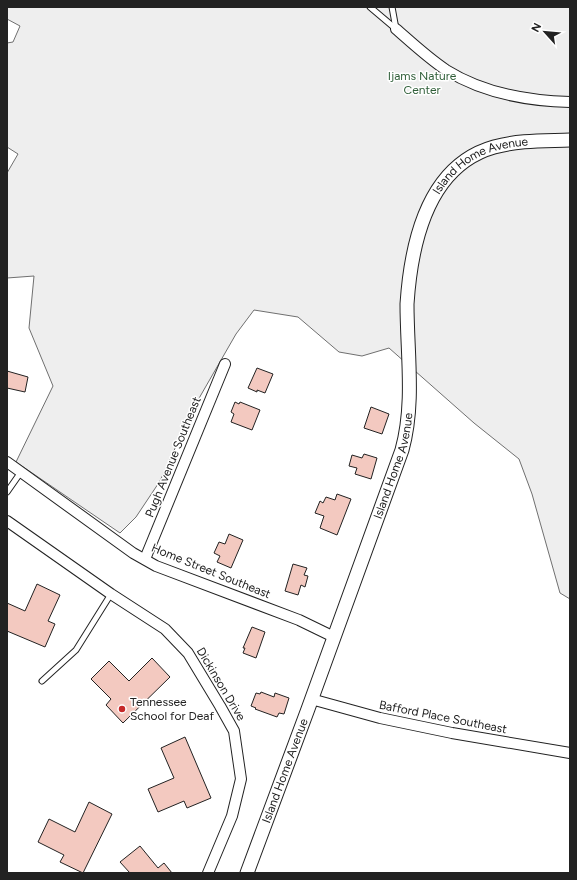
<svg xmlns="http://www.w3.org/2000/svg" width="577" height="880" font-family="Figtree,sans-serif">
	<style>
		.green { fill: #eee; stroke: #6f6f6f }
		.building { fill: #f3c9c0; stroke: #222 }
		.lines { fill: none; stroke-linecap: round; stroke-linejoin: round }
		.service-casing { stroke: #222; stroke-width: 7 }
		.minor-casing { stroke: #222; stroke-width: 12 }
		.tertiary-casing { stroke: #222; stroke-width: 15 }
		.service { stroke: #fff; stroke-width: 5 }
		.minor { stroke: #fff; stroke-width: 10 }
		.tertiary { stroke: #fff; stroke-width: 13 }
		.poi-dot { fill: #c62828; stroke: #fff; stroke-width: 1.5 }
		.labels { text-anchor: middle; stroke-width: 3; stroke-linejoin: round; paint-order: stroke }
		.park-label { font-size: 12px; fill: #2f5e38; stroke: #fff }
		.street-label { font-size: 12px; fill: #222; stroke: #fff }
		.poi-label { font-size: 12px; fill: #222; stroke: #fff; text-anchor: start }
	</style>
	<rect width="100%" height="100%" fill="#fff"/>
	<polygon class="green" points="7,7 570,7 570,599 560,593 532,494 519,459 474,423 389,348 362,356 339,352 298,317 254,310 236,334 194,407 160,481 136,517 120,533 16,462 53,386 29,328 34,276 7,278 7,173 18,154 7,147 7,43 13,42 20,26 7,19"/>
	<g class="building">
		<polygon points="257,368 273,374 265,393 257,390 257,392 248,388"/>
		<polygon points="7,371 28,377 25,392 7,388"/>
		<polygon points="235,402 239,404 240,402 260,410 252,430 231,422 234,414 231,412"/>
		<polygon points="371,407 389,414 382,434 364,428"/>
		<polygon points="364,454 377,458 371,479 355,474 357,468 349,466 352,455 362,458"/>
		<polygon points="337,494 351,499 337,535 320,528 324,516 315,513 320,501 323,503 326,497 335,500"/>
		<polygon points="229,534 243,540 231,568 217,562 220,556 214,553 219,542 225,544"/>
		<polygon points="293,564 307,568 304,575 308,576 305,587 301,585 298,595 285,591"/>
		<polygon points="37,584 60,595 48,621 55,624 45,647 7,631 7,603 25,611"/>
		<polygon points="252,627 265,632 256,658 243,653 245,648 243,648"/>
		<polygon points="152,658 170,677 123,723 106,705 111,699 91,679 109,661 129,681"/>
		<polygon points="261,692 274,697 275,693 289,698 284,714 279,713 277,717 255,709 256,708 251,706 256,693 260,694"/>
		<polygon points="185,737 211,798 187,808 184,801 158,812 148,789 174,778 161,748"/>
		<polygon points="89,802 112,814 83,873 60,862 64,855 38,842 49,819 75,832"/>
		<polygon points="140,846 158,868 164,863 172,873 130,873 120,862"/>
	</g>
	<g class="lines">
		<g class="service-casing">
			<g id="service">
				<polyline points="370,7 396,29"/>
				<polyline points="392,7 396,29"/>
				<polyline points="7,492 21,472"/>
				<polyline points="42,681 76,650 111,594"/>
			</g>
		</g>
		<g class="minor-casing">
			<g id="minor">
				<path d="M396 29C412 43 428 58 446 70 483 93 527 101 570 102"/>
				<polyline points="7,462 133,553 156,566 299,620 334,637"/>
				<polyline points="7,521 111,594 165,629 188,653 220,706 234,731 241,779 232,816 208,873"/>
				<polyline points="145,559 225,364"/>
				<polyline points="311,699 380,718 452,733 570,753"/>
			</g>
		</g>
		<g class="tertiary-casing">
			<g id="tertiary">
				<path id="s1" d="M247 873 308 709 402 450C415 403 407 353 407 304 411 244 427 166 494 147 519 140 545 141 570 140"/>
			</g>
		</g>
		<use href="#service" class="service"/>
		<use href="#minor" class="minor"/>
		<use href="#tertiary" class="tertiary"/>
	</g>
	<circle class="poi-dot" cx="122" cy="709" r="4"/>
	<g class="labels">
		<g class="park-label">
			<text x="422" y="80">Ijams Nature<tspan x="422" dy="14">Center</tspan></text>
		</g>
		<g class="street-label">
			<text dy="4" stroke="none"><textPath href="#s1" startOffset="768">Island Home Avenue</textPath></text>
			<text transform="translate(173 457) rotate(-68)" y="4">Pugh Avenue Southeast</text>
			<text dy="4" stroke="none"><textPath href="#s1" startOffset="433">Island Home Avenue</textPath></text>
			<text transform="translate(211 571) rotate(22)" y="4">Home Street Southeast</text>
			<text transform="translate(221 684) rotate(59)" y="4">Dickinson Drive</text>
			<text transform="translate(443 717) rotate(11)" y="4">Bafford Place Southeast</text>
			<text dy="4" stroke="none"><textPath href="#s1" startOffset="109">Island Home Avenue</textPath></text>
		</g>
		<g class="poi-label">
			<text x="130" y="706">Tennessee<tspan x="130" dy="14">School for Deaf</tspan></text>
		</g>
	</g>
	<rect width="577" height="880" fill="none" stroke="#222222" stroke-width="16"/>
	<g transform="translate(545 32) rotate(297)" stroke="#ffffff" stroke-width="3" paint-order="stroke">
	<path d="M0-3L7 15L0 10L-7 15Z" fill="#222222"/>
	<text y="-6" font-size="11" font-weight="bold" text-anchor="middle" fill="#222222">N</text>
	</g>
</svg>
